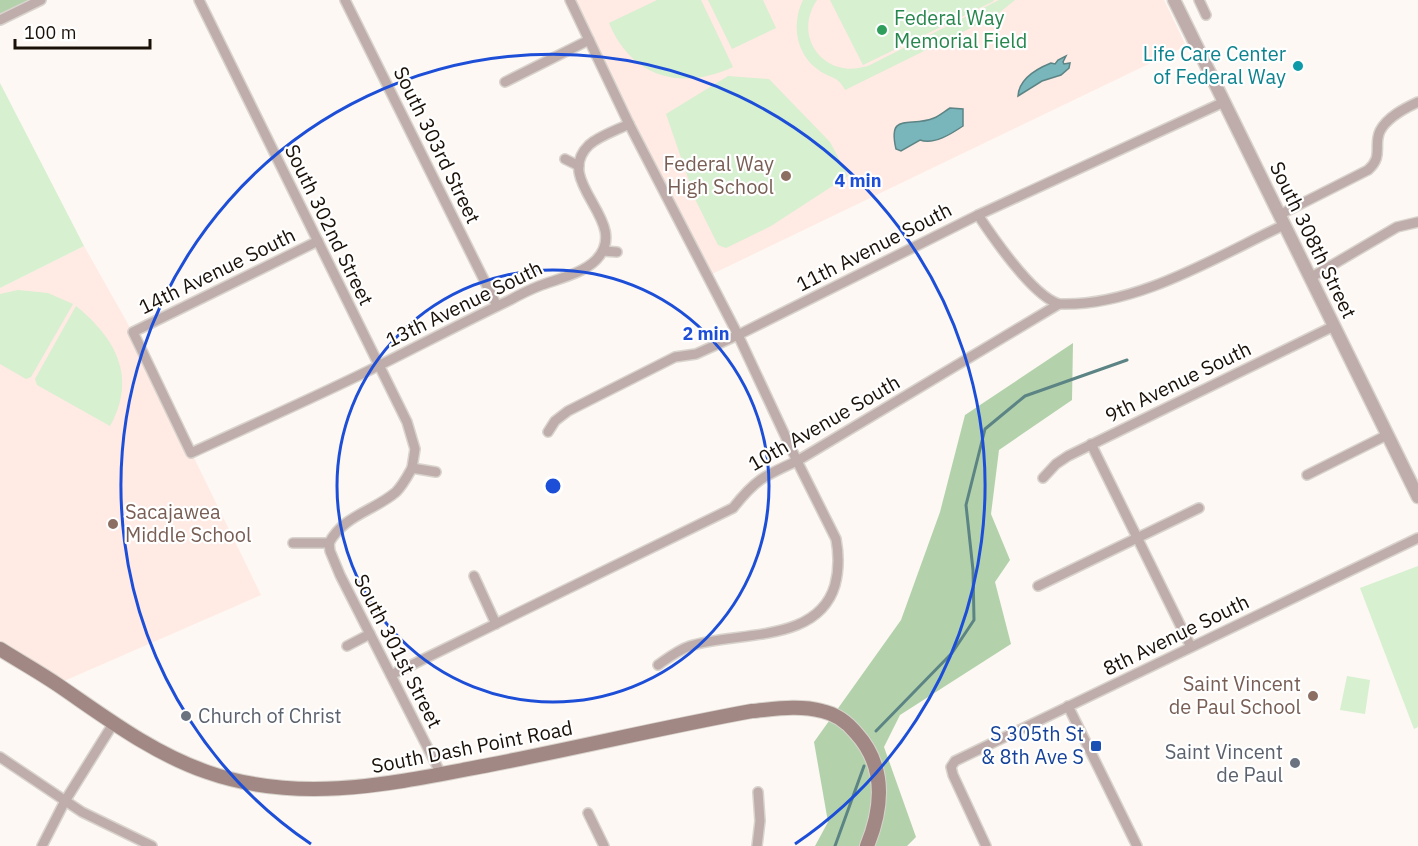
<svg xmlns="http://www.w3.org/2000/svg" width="1418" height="846" font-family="'IBM Plex Sans',sans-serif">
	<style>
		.education { fill: #ffeae4 }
		.green { fill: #d6f0d0 }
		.forest { fill: #b3d2ac }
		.water { fill: #79b6bb; stroke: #5c8485; stroke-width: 1.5 }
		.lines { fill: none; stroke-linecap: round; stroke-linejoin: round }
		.stream { stroke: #5c8485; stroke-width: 3 }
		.minor-casing { stroke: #d9d3cd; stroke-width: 12 }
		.tertiary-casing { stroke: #d9d3cd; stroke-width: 15 }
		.secondary-casing { stroke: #d9d3cd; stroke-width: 16 }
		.minor { stroke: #beadaa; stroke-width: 9 }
		.tertiary { stroke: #beadaa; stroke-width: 12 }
		.secondary { stroke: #a18884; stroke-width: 14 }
		.ring { fill: none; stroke: #1d4ed8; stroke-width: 3 }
		.leisure-dot { fill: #2e9e5b; stroke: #fff; stroke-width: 2 }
		.culture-dot { fill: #0f9aa8; stroke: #fff; stroke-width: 2 }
		.education-dot { fill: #8d6e63; stroke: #fff; stroke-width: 2 }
		.worship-dot { fill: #6b7280; stroke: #fff; stroke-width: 2 }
		.transit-dot { fill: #1a4fb4; stroke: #fff; stroke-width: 2 }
		.labels { text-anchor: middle; stroke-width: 4.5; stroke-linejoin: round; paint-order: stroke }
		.leisure-label { font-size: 20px; fill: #27864d; stroke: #fff; text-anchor: start }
		.culture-label { font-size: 20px; fill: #0d838f; stroke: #fff; text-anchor: end }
		.street-label { font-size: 20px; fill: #191007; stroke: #fff }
		.education-label { font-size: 20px; fill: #785e54; stroke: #fff; text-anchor: end }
		.worship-label { font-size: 20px; fill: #5b616d; stroke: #fff; text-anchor: start }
		.transit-label { font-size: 20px; fill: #164399; stroke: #fff; text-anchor: end }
		.centre { fill: #1d4ed8; stroke: #fff; stroke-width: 3 }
		.ring-label { font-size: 18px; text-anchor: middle; font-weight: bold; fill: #1d4ed8; stroke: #fff; stroke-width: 4.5; stroke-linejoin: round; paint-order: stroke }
	</style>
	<rect width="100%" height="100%" fill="#fdf8f3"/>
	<g class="education">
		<polygon points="570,0 1164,0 1186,46 708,276"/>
		<polygon points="84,246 133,333 261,595 57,684 0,649 0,288"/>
	</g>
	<g class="green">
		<path d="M657 0H701L733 67C681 91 632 78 609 23Z"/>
		<polygon points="708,0 763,0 776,28 732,49"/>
		<path d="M803 0H817C791 38 827 82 870 65L999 0H1015L995 16 845 90C838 76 832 79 820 71 796 55 791 25 803 0Z"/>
		<polygon points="830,0 993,0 994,1 863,65"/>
		<polygon points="728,76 769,79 830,142 848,176 771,226 726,248 718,245 696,201 666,114"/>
		<polygon points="0,83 84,246 0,288"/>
		<polygon points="18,290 48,293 73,304 31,377 26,379 0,364 0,294"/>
		<path d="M76 306C116 339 137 377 110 426L37 385 35 379Z"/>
		<polygon points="1418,566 1418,727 1414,729 1360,588"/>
		<polygon points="1347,676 1370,680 1365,714 1340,710"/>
	</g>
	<g class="forest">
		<polygon points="0,0 41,0 0,20"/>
		<polygon points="1073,343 1072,400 999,450 991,514 1010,560 995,582 1011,644 900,715 884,747 916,837 907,846 815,846 828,822 814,742 901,620 940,512 965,415"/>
	</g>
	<g class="water">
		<path d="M1066 56 1063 62 1064 64 1070 63 1069 68 1061 75 1042 81 1018 96C1019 79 1036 69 1051 63L1055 64 1058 60Z"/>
		<path d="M950 108 963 109V126C951 134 934 145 920 140L901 151 896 149C887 111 911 128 934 118 939 116 945 111 950 108Z"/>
	</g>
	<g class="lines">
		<g class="stream">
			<polyline points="876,731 952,653 974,620 973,570 966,505 985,429 1025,396 1127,360"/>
			<polyline points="835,846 864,766"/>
		</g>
		<g class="minor-casing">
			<g id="minor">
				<polyline points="199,0 407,422 415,449 412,468"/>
				<polyline points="345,0 497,306"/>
				<path d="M570 0 629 124 738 335 797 461 836 539C839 555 839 570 835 585 818 644 736 631 690 646 678 650 668 658 658 665"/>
				<polyline points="1199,0 1206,15"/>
				<polyline points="0,20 41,0"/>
				<polyline points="505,82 589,40"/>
				<polyline points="565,159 579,166"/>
				<path d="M978 215C994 239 1033 296 1059 304"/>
				<path d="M1279 215 1368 170C1384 156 1373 146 1380 131 1387 117 1405 108 1418 102"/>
				<path d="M318 241 133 332 191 453C254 424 318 396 380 365 424 343 466 321 510 300 519 295 529 290 539 286 557 279 582 274 596 260 633 222 551 182 589 145 599 136 617 130 629 124"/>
				<polyline points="603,251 617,252"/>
				<polyline points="1310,278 1397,227 1418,222"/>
				<polyline points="548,432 555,421 568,411 675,357 696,354 738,335 978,215 1224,102"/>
				<polyline points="1091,444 1191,647"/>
				<polyline points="1307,475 1387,435"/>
				<polyline points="1043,478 1056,464 1068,456 1334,326"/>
				<polyline points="293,543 329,543"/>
				<polyline points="329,543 330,551 340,575 441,774"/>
				<path d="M329 543C344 515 374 511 396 492 403 485 407 477 412 468L436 472"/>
				<polyline points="474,576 496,624"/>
				<polyline points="1038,586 1199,508"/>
				<polyline points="347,646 370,634"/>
				<path d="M391 675 733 508C756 479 764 476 797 461L1059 304C1136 307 1216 257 1284 225"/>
				<polyline points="1068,706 1137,846"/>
				<polyline points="0,757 82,812 152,846"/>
				<polyline points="588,813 604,846"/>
				<polyline points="42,846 65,801 113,724"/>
				<polyline points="757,846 760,821 758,792"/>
				<polyline points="986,846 953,775 951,767 955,761 1418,538"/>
			</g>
		</g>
		<g class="tertiary-casing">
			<polyline id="tertiary" points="1174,0 1418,497"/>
		</g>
		<g class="secondary-casing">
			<path id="secondary" d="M0 649C19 661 39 672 58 685 105 717 152 753 207 772 301 805 395 783 489 765 577 748 664 727 752 711 775 709 799 705 822 711 836 714 847 722 856 733 886 766 883 807 867 846"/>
		</g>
		<use href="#minor" class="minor"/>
		<use href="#tertiary" class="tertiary"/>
		<use href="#secondary" class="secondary"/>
	</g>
	<g class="ring">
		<circle cx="553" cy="486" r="216"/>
		<path d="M311 844A432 432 0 1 1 795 844"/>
	</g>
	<circle class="leisure-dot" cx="882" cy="30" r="6"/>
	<circle class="culture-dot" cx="1298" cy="66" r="6"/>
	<g class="education-dot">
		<circle cx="786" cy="176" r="6"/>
		<circle cx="113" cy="524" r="6"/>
		<circle cx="1313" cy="696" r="6"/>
	</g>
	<g class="worship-dot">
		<circle cx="186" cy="716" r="6"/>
		<circle cx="1295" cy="763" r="6"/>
	</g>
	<rect class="transit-dot" x="1090" y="740" width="12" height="12" rx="3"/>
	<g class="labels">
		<g class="leisure-label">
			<text x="894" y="25">Federal Way<tspan x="894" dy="23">Memorial Field</tspan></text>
		</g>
		<g class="culture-label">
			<text x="1286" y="61">Life Care Center<tspan x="1286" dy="23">of Federal Way</tspan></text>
		</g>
		<g class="street-label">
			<text transform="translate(437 145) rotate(64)" y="7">South 303rd Street</text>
			<text transform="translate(329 225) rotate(64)" y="7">South 302nd Street</text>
			<text transform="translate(1313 240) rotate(64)" y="7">South 308th Street</text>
			<text transform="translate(874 247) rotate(-27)" y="7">11th Avenue South</text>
			<text transform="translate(217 271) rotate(-26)" y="7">14th Avenue South</text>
			<text transform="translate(464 304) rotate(-26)" y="7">13th Avenue South</text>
			<text transform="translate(1178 382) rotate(-26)" y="7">9th Avenue South</text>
			<text transform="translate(824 423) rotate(-30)" y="7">10th Avenue South</text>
			<text transform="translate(1176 635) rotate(-26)" y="7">8th Avenue South</text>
			<text transform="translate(398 651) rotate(63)" y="7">South 301st Street</text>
			<text transform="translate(472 747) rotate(-11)" y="7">South Dash Point Road</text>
		</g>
		<g class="education-label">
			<text x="774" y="171">Federal Way<tspan x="774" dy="23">High School</tspan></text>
			<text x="125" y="519" text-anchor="start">Sacajawea<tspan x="125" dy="23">Middle School</tspan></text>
			<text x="1301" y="691">Saint Vincent<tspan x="1301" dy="23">de Paul School</tspan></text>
		</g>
		<g class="worship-label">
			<text x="198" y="723">Church of Christ</text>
			<text x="1283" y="759" text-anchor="end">Saint Vincent<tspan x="1283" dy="23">de Paul</tspan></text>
		</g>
		<g class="transit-label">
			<text x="1084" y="741">S 305th St<tspan x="1084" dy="23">&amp; 8th Ave S</tspan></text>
		</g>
	</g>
	<circle cx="553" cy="486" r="9" class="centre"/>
	<g class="ring-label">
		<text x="858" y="187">4 min</text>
		<text x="706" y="340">2 min</text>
	</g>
	<path d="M15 39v9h135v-9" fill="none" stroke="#191007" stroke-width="3"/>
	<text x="24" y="39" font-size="18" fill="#191007" stroke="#ffffff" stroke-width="4.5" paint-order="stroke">100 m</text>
</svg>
